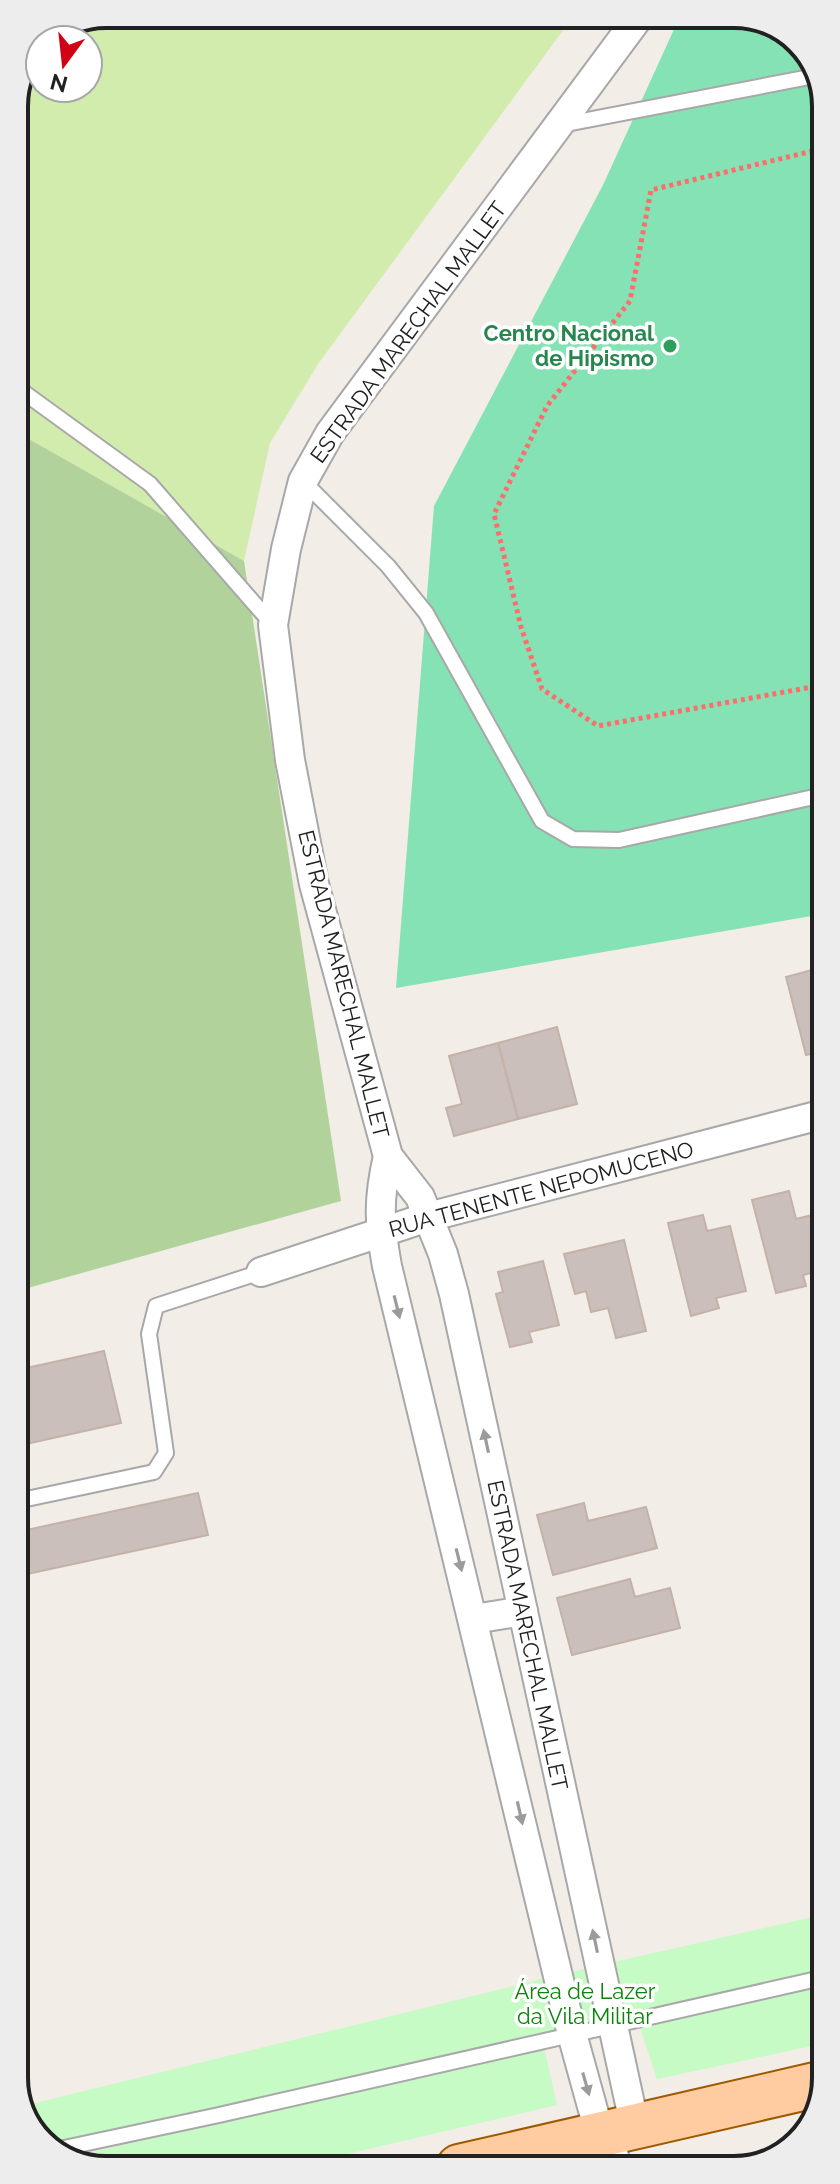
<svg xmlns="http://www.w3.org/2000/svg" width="840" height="2184" font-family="Raleway,sans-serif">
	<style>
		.grass { fill: #d2ecad }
		.forest { fill: #b1d29b }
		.park { fill: #c6fbc5 }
		.pitch { fill: #84e2b5 }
		.building { fill: #cabfba; stroke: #c4b2a9; stroke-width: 2 }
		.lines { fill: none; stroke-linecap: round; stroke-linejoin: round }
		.service-casing { stroke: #a8a8a8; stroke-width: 18 }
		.minor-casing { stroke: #a8a8a8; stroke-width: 32 }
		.primary-casing { stroke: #9e5a00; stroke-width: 48 }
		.path { stroke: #fe6d6c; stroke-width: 5; stroke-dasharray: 4 4; stroke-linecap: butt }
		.service { stroke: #fff; stroke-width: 14 }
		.minor { stroke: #fff; stroke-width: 28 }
		.primary { stroke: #fecca0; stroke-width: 44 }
		.oneway { fill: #9b9b9b }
		.leisure-dot { fill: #2e9e5b; stroke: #fff; stroke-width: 3 }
		.labels { text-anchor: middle; stroke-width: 7; stroke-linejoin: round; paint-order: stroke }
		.street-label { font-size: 22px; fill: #212121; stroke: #fff }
		.leisure-label { font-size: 22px; font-weight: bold; fill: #27864d; stroke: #fff; text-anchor: end }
		.park-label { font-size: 22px; fill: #0a8509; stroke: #fff }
		.rim { fill: none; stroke: #212121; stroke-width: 4 }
	</style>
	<rect width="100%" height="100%" fill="#f2ede7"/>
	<polygon class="grass" points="106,14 575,14 318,364 270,443 244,561 29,439 15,428 14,101 40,44 40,88 88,88 88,40 43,40"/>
	<polygon class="forest" points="15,428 29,439 244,561 341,1201 17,1291"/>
	<polygon class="park" points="826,1914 826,2043 657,2079 639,2025 544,2047 557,2105 283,2169 100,2170 69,2158 318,2096 50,2151 19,2107 600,1965"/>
	<polygon class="pitch" points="681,14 740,14 790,33 821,77 823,914 396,988 434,506 603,185"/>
	<g class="building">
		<polygon points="823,967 824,1051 806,1055 786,977"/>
		<polygon points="557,1027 577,1104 518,1119 498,1043"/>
		<polygon points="498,1043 518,1119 454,1136 446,1108 462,1104 449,1056"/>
		<polygon points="789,1191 796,1219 816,1214 824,1247 824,1270 803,1275 806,1286 776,1293 752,1200"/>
		<polygon points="703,1215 707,1231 730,1226 746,1291 716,1298 719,1308 691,1316 668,1223"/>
		<polygon points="624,1240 646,1331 616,1338 608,1308 591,1312 586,1291 575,1294 564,1254"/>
		<polygon points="543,1261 559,1325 529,1332 532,1342 510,1347 496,1294 503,1292 498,1272"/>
		<polygon points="104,1351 121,1423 17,1446 17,1370"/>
		<polygon points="198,1493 208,1535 18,1576 17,1532"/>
		<polygon points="584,1503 588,1521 646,1507 657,1548 553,1575 537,1515"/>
		<polygon points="630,1579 635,1597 670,1588 680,1628 572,1655 557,1598"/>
	</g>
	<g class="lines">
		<g class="service-casing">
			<g id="service">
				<polyline points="561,125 820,75"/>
				<polyline points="15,386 150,484 273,625"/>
				<polyline points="303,481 388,566 426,613 542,821 573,839 619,840 823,795"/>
				<polyline points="17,1501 154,1472 166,1453 149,1334 156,1306 261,1272"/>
				<polyline points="617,2135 623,2166"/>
				<polyline points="50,2151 219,2115 826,1977"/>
			</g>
		</g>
		<g class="minor-casing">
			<g id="minor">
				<path d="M388 1156C378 1200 379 1222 387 1266L572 2034 600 2135"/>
				<polyline points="261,1272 428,1217 824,1114"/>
				<polyline points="474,1619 523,1611"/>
				<polyline points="635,2127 454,1294 443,1254 420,1197 388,1156 314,884 290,760 273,625 286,549 303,481 330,433 641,14"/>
			</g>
		</g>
		<g class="primary-casing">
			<polyline id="primary" points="459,2167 824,2083"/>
		</g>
		<polyline class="path" points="821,149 651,190 630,301 547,406 494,514 521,627 542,689 598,726 823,685"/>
		<use href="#service" class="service"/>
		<use href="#minor" class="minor"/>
		<use href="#primary" class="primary"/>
	</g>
	<defs><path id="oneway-solid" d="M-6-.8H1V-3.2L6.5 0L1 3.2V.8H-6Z" transform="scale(2)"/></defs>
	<g class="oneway">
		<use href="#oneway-solid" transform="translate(397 1307) rotate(76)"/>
		<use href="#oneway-solid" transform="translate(486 1441) rotate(-102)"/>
		<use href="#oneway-solid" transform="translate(459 1560) rotate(76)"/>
		<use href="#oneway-solid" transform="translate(520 1813) rotate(77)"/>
		<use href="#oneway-solid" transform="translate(595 1941) rotate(-102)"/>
		<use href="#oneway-solid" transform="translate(586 2084) rotate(74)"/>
	</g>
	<circle class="leisure-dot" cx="670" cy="346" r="8"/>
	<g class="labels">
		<g class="street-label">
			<text transform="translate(408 332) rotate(-54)" y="8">ESTRADA MARECHAL MALLET</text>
			<text transform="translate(344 984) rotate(76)" y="8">ESTRADA MARECHAL MALLET</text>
			<text transform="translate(541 1189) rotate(-15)" y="8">RUA TENENTE NEPOMUCENO</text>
			<text transform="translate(528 1635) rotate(78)" y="8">ESTRADA MARECHAL MALLET</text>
		</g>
		<g class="leisure-label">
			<text x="654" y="341">Centro Nacional<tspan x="654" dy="25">de Hipismo</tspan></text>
		</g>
		<g class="park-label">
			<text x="585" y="1999">Área de Lazer<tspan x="585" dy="25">da Vila Militar</tspan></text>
		</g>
	</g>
	<path d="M0 0H840V2184H0ZM106 28H734A78 78 0 0 1 812 106V2078A78 78 0 0 1 734 2156H106A78 78 0 0 1 28 2078V106A78 78 0 0 1 106 28Z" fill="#ededed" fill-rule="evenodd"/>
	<path class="rim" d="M106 28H734A78 78 0 0 1 812 106V2078A78 78 0 0 1 734 2156H106A78 78 0 0 1 28 2078V106A78 78 0 0 1 106 28Z"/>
	<g transform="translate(64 64) rotate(195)"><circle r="38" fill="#ffffff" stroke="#a6a6a6" stroke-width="2"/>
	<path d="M0-6L14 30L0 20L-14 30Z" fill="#d20014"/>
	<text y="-12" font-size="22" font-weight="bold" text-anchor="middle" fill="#212121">N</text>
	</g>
</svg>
